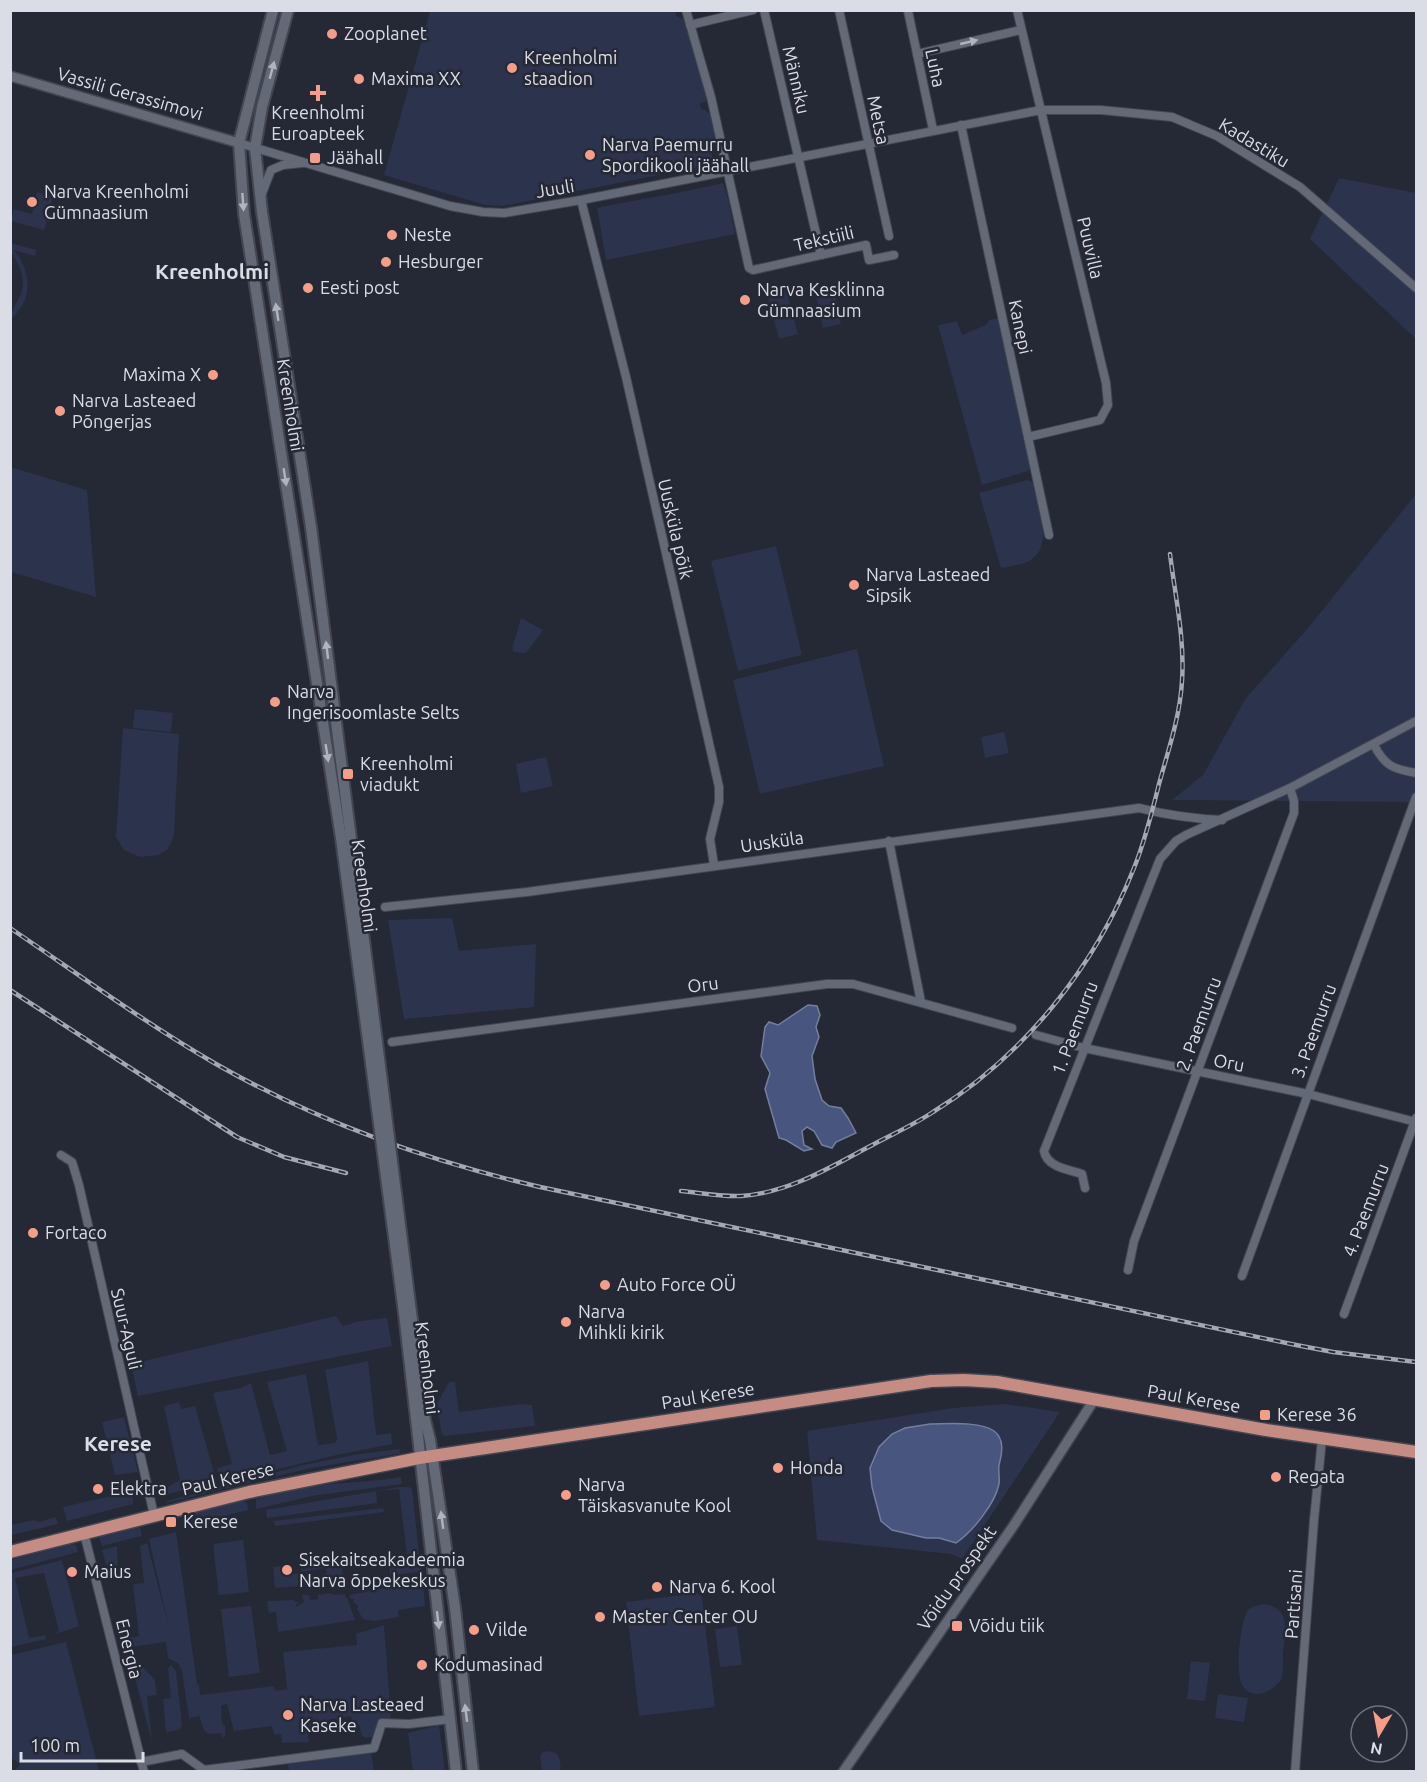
<svg xmlns="http://www.w3.org/2000/svg" width="1427" height="1782" font-family="Ubuntu,sans-serif">
	<style>
		.green { fill: #2b334d }
		.water { fill: #48557e; stroke: #747e9d; stroke-width: 1.5 }
		.lines { fill: none; stroke-linecap: round; stroke-linejoin: round }
		.minor-casing { stroke: #434651; stroke-width: 10 }
		.tertiary-casing { stroke: #434651; stroke-width: 12 }
		.secondary-casing { stroke: #434651; stroke-width: 14 }
		.trunk-casing { stroke: #434651; stroke-width: 15 }
		.minor { stroke: #646977; stroke-width: 8 }
		.tertiary { stroke: #646977; stroke-width: 9 }
		.secondary { stroke: #646977; stroke-width: 10 }
		.trunk { stroke: #c48c82; stroke-width: 12 }
		.rail-casing { stroke: #a5a8b2; stroke-width: 4.5 }
		.rail { stroke: #252935; stroke-width: 2; stroke-dasharray: 7; stroke-linecap: butt }
		.secondary-bridge-casing { stroke: #434651; stroke-width: 14; stroke-linecap: butt }
		.secondary-bridge { stroke: #646977; stroke-width: 10 }
		.oneway { fill: #b1b4bf }
		.poi-dot { fill: #f49e8a; stroke: #252935; stroke-width: 2 }
		.labels { text-anchor: middle; stroke-width: 5; stroke-linejoin: round; paint-order: stroke }
		.poi-label { font-size: 18px; fill: #dbdde6; stroke: #252935; text-anchor: start }
		.street-label { font-size: 18px; fill: #dbdde6; stroke: #252935 }
		.quarter-label { font-size: 21px; font-weight: bold; fill: #dbdde6; stroke: #252935 }
	</style>
	<rect width="100%" height="100%" fill="#252935"/>
	<g class="green">
		<path d="M675 10 676 16 685 20 707 99 705 102 700 103 701 109C713 110 716 129 715 139L709 142 714 164 503 206 485 205 384 175 430 11Z"/>
		<polygon points="1339,178 1416,193 1416,339 1310,239"/>
		<path d="M723 183 728 199 735 234 606 260 597 208C639 199 682 193 723 183Z"/>
		<polygon points="37,192 53,196 44,230 11,221 14,209 32,214"/>
		<path d="M11 243 36 250 35 256 14 250C32 272 33 300 11 319 10 306 24 298 23 283 23 264 10 259 11 243Z"/>
		<polygon points="786,289 798,334 779,339 767,294"/>
		<polygon points="834,290 841,324 823,328 816,294"/>
		<polygon points="999,318 1030,468 1028,471 982,485 938,325 957,321 962,335 986,325 989,320"/>
		<polygon points="10,467 87,490 96,597 11,572"/>
		<path d="M1027 480 1032 482 1034 485C1038 506 1055 547 1029 561 1022 565 1010 566 1001 568L979 493Z"/>
		<polygon points="1416,494 1416,802 1172,800 1203,775 1246,698 1308,628"/>
		<polygon points="776,546 802,655 738,671 711,561"/>
		<polygon points="521,618 543,630 526,653 514,652 512,649"/>
		<polygon points="857,649 884,766 760,794 733,680"/>
		<polygon points="135,709 173,713 171,732 133,728"/>
		<polygon points="123,728 179,734 174,834 171,843 167,850 158,855 140,857 124,850 116,837"/>
		<polygon points="1004,732 1009,753 985,758 981,737"/>
		<polygon points="546,757 553,786 521,793 516,764"/>
		<polygon points="452,918 459,951 536,944 534,1007 404,1019 388,920"/>
		<polygon points="336,1316 343,1326 360,1321 387,1318 392,1346 138,1396 131,1364"/>
		<polygon points="368,1361 376,1435 391,1433 392,1444 337,1455 220,1483 217,1468 232,1464 213,1393 241,1388 251,1383 270,1455 287,1451 267,1382 306,1374 318,1445 335,1443 337,1439 325,1370"/>
		<polygon points="449,1382 455,1382 459,1412 522,1404 532,1405 535,1426 444,1436 441,1432 437,1404"/>
		<polygon points="179,1402 181,1409 195,1406 217,1483 168,1494 166,1488 180,1480 164,1406"/>
		<polygon points="1005,1404 1060,1412 962,1559 951,1554 817,1540 807,1431 953,1408"/>
		<polygon points="124,1417 138,1472 115,1475 102,1422"/>
		<polygon points="400,1449 400,1453 397,1454 311,1468 167,1503 167,1501 303,1465 359,1454"/>
		<path d="M401 1477 402 1484 312 1496 256 1509V1499C280 1493 305 1486 330 1484 354 1482 377 1481 401 1477Z"/>
		<polygon points="399,1487 409,1487 412,1489 421,1572 390,1575 389,1565 408,1563 399,1489 376,1491 377,1503 267,1518 266,1510"/>
		<polygon points="132,1491 133,1504 67,1521 63,1507"/>
		<polygon points="242,1501 247,1503 248,1510 183,1526 181,1516"/>
		<polygon points="383,1508 384,1512 275,1526 274,1521"/>
		<polygon points="56,1517 58,1524 11,1535 11,1525 34,1520 39,1522"/>
		<polygon points="140,1527 142,1536 102,1546 99,1537"/>
		<polygon points="176,1532 197,1684 199,1685 200,1695 274,1686 276,1691 287,1689 283,1652 357,1645 356,1634 384,1625 391,1719 380,1721 376,1736 365,1738 361,1734 359,1724 353,1725 351,1716 314,1722 315,1732 308,1733 309,1742 282,1743 281,1734 274,1735 272,1726 234,1731 227,1704 221,1706 222,1724 225,1725 225,1735 222,1739 221,1733 208,1734 204,1730 199,1716 189,1718 182,1671 178,1663 168,1658 166,1642 131,1647 132,1657 130,1657 125,1639 139,1636 133,1584 144,1583 140,1546 147,1543 169,1628 149,1539"/>
		<polygon points="243,1540 249,1592 219,1595 213,1544"/>
		<polygon points="72,1544 76,1545 78,1552 11,1570 11,1560"/>
		<polygon points="117,1546 118,1572 115,1577 110,1578 102,1550"/>
		<polygon points="62,1560 79,1626 53,1635 59,1631 44,1573 15,1578 29,1638 45,1635 46,1639 11,1647 11,1573"/>
		<polygon points="342,1564 344,1587 339,1587 336,1582 323,1579 323,1574 327,1573 325,1568 302,1572 301,1570 301,1569"/>
		<polygon points="289,1565 289,1571 292,1571 292,1574 299,1573 301,1576 318,1580 322,1584 275,1588 273,1567"/>
		<polygon points="420,1581 420,1585 423,1585 425,1606 398,1610 398,1617 374,1621 363,1619 357,1609 358,1606 353,1602 354,1599 351,1599 349,1595"/>
		<polygon points="332,1593 333,1595 345,1594 345,1597 347,1598 355,1620 278,1632 276,1612 269,1613 267,1601 294,1600 295,1602 299,1602 299,1603 296,1604 296,1607 304,1602 302,1595 309,1595 310,1600 318,1599 318,1595"/>
		<polygon points="697,1593 701,1596 702,1599 715,1707 639,1716 626,1602"/>
		<path d="M1262 1604C1292 1606 1285 1631 1283 1654 1283 1662 1284 1674 1280 1681 1271 1693 1252 1701 1242 1685 1235 1674 1240 1618 1249 1609 1252 1607 1259 1605 1262 1604Z"/>
		<polygon points="251,1606 260,1673 229,1677 221,1609"/>
		<polygon points="737,1626 742,1665 720,1667 715,1629"/>
		<polygon points="66,1642 99,1771 15,1771 20,1764 11,1758 11,1655"/>
		<polygon points="1191,1661 1210,1663 1205,1701 1187,1699"/>
		<polygon points="171,1665 176,1671 182,1725 179,1730 166,1732 163,1699 171,1698 168,1668"/>
		<polygon points="132,1667 143,1667 155,1680 157,1695 147,1696 152,1741"/>
		<polygon points="1218,1694 1248,1698 1244,1722 1215,1718"/>
		<polygon points="439,1725 445,1771 413,1771 408,1733"/>
		<path d="M548 1751C561 1752 560 1760 561 1771H542L540 1756 543 1752Z"/>
		<polygon points="371,1753 374,1771 289,1771 288,1764"/>
	</g>
	<g class="water">
		<polygon points="808,1005 817,1006 820,1015 816,1027 819,1037 812,1056 815,1079 822,1100 829,1106 841,1108 848,1118 856,1133 836,1142 832,1148 822,1145 814,1131 807,1127 802,1131 804,1145 812,1149 804,1151 786,1140 779,1138 765,1089 770,1073 761,1056 765,1027 769,1022 778,1025"/>
		<path d="M930 1424C947 1424 980 1421 994 1431 1005 1439 1002 1454 999 1465 998 1472 1000 1478 999 1484 995 1504 972 1532 956 1543L939 1538H926L892 1530 881 1521 872 1487 870 1468 879 1447 892 1434 905 1428Z"/>
	</g>
	<g class="lines">
		<g class="minor-casing">
			<g id="minor">
				<polyline points="686,10 711,97 749,268 753,270 866,245 869,260 894,255"/>
				<polyline points="764,10 821,255"/>
				<polyline points="839,10 889,236"/>
				<polyline points="1017,10 1106,383 1108,405 1100,420 1028,437"/>
				<polyline points="908,11 933,130"/>
				<polyline points="690,25 753,10"/>
				<polyline points="917,54 1021,30"/>
				<polyline points="961,125 1049,535"/>
				<polyline points="239,143 450,206 483,212 504,213 581,200 1041,110 1101,110 1172,117 1217,136 1300,187 1416,288"/>
				<polyline points="261,196 271,170 283,165 302,163"/>
				<polyline points="581,200 626,377 719,787 719,802 710,839 714,865"/>
				<path d="M1374 745C1385 766 1393 769 1416 773"/>
				<polyline points="889,841 921,1002"/>
				<path d="M385 907 527 892 1139 808C1167 815 1193 819 1222 820"/>
				<polyline points="1036,1035 1084,1048 1308,1094 1416,1122"/>
				<polyline points="392,1042 827,984 853,984 1012,1028"/>
				<polyline points="61,1155 72,1162 79,1185 154,1515"/>
				<path d="M1085 1188 1082 1174C1067 1169 1047 1167 1044 1151L1160 859 1176 841 1186 835 1290 788 1416 721"/>
				<polyline points="1128,1270 1134,1241 1294,813 1294,801 1290,788"/>
				<polyline points="1242,1276 1416,797"/>
				<polyline points="1344,1314 1416,1118"/>
				<polyline points="84,1533 144,1772"/>
				<polyline points="141,1762 182,1754 204,1770 374,1748 382,1723 409,1724 451,1719"/>
				<polyline points="1295,1772 1314,1520 1322,1439"/>
			</g>
		</g>
		<g class="tertiary-casing">
			<g id="tertiary">
				<polyline points="10,76 239,143"/>
				<polyline points="843,1772 1014,1525 1094,1400"/>
			</g>
		</g>
		<g class="secondary-casing">
			<g id="secondary">
				<polyline points="273,10 239,143 244,214 341,838 360,980"/>
				<polyline points="288,10 262,107 255,148 262,212 311,527 369,979"/>
				<polyline points="411,1312 425,1420 430,1440 455,1608 473,1772"/>
				<polyline points="404,1313 456,1772"/>
			</g>
		</g>
		<g class="trunk-casing">
			<polyline id="trunk" points="10,1552 249,1492 419,1458 931,1381 964,1380 997,1382 1266,1430 1416,1452"/>
		</g>
		<use href="#minor" class="minor"/>
		<use href="#tertiary" class="tertiary"/>
		<use href="#secondary" class="secondary"/>
		<use href="#trunk" class="trunk"/>
		<g class="rail-casing">
			<g id="rail">
				<path d="M10 928C78 974 145 1023 216 1064 316 1121 428 1161 540 1187L1296 1345 1333 1352 1416 1362"/>
				<polyline points="10,990 237,1137 284,1157 346,1173"/>
				<path d="M681 1191C701 1193 721 1197 741 1196 790 1193 834 1165 876 1143 895 1133 915 1124 933 1112 1024 1056 1095 967 1134 868 1145 841 1152 812 1159 784 1168 751 1180 717 1182 681 1185 639 1175 595 1170 554"/>
			</g>
		</g>
		<use href="#rail" class="rail"/>
		<g class="secondary-bridge-casing">
			<g id="secondary-bridge">
				<polyline points="369,979 411,1312"/>
				<polyline points="360,980 404,1313"/>
			</g>
		</g>
		<use href="#secondary-bridge" class="secondary-bridge"/>
	</g>
	<defs><path id="oneway-solid" d="M-6-.8H1V-3.2L6.5 0L1 3.2V.8H-6Z" transform="scale(1.5)"/></defs>
	<g class="oneway">
		<use href="#oneway-solid" transform="translate(969 42) rotate(-13)"/>
		<use href="#oneway-solid" transform="translate(272 70) rotate(-75)"/>
		<use href="#oneway-solid" transform="translate(243 202) rotate(86)"/>
		<use href="#oneway-solid" transform="translate(277 312) rotate(-99)"/>
		<use href="#oneway-solid" transform="translate(285 477) rotate(81)"/>
		<use href="#oneway-solid" transform="translate(327 650) rotate(-97)"/>
		<use href="#oneway-solid" transform="translate(327 753) rotate(81)"/>
		<use href="#oneway-solid" transform="translate(442 1520) rotate(-98)"/>
		<use href="#oneway-solid" transform="translate(438 1620) rotate(83)"/>
		<use href="#oneway-solid" transform="translate(466 1713) rotate(-97)"/>
	</g>
	<g class="poi-dot">
		<circle cx="332" cy="34" r="6"/>
		<circle cx="512" cy="68" r="6"/>
		<circle cx="359" cy="79" r="6"/>
		<path d="M315 84h6v6h6v6h-6v6h-6v-6h-6v-6h6z"/>
		<circle cx="590" cy="155" r="6"/>
		<rect x="309" y="152" width="12" height="12" rx="3"/>
		<circle cx="32" cy="202" r="6"/>
		<circle cx="392" cy="235" r="6"/>
		<circle cx="386" cy="262" r="6"/>
		<circle cx="308" cy="288" r="6"/>
		<circle cx="745" cy="300" r="6"/>
		<circle cx="213" cy="375" r="6"/>
		<circle cx="60" cy="411" r="6"/>
		<circle cx="854" cy="585" r="6"/>
		<circle cx="275" cy="702" r="6"/>
		<rect x="342" y="768" width="12" height="12" rx="3"/>
		<circle cx="33" cy="1233" r="6"/>
		<circle cx="605" cy="1285" r="6"/>
		<circle cx="566" cy="1322" r="6"/>
		<rect x="1259" y="1409" width="12" height="12" rx="3"/>
		<circle cx="778" cy="1468" r="6"/>
		<circle cx="1276" cy="1477" r="6"/>
		<circle cx="98" cy="1489" r="6"/>
		<circle cx="566" cy="1495" r="6"/>
		<rect x="165" y="1516" width="12" height="12" rx="3"/>
		<circle cx="287" cy="1570" r="6"/>
		<circle cx="72" cy="1572" r="6"/>
		<circle cx="657" cy="1587" r="6"/>
		<circle cx="600" cy="1617" r="6"/>
		<rect x="951" y="1620" width="12" height="12" rx="3"/>
		<circle cx="474" cy="1630" r="6"/>
		<circle cx="422" cy="1665" r="6"/>
		<circle cx="288" cy="1715" r="6"/>
	</g>
	<g class="labels">
		<g class="poi-label">
			<text x="344" y="40">Zooplanet</text>
			<text x="524" y="64">Kreenholmi<tspan x="524" dy="21">staadion</tspan></text>
			<text x="371" y="85">Maxima XX</text>
			<text x="318" y="119" text-anchor="middle">Kreenholmi<tspan x="318" dy="21">Euroapteek</tspan></text>
			<text x="602" y="151">Narva Paemurru<tspan x="602" dy="21">Spordikooli jäähall</tspan></text>
			<text x="327" y="164">Jäähall</text>
			<text x="44" y="198">Narva Kreenholmi<tspan x="44" dy="21">Gümnaasium</tspan></text>
			<text x="404" y="241">Neste</text>
			<text x="398" y="268">Hesburger</text>
			<text x="320" y="294">Eesti post</text>
			<text x="757" y="296">Narva Kesklinna<tspan x="757" dy="21">Gümnaasium</tspan></text>
			<text x="201" y="381" text-anchor="end">Maxima X</text>
			<text x="72" y="407">Narva Lasteaed<tspan x="72" dy="21">Põngerjas</tspan></text>
			<text x="866" y="581">Narva Lasteaed<tspan x="866" dy="21">Sipsik</tspan></text>
			<text x="287" y="698">Narva<tspan x="287" dy="21">Ingerisoomlaste Selts</tspan></text>
			<text x="360" y="770">Kreenholmi<tspan x="360" dy="21">viadukt</tspan></text>
			<text x="45" y="1239">Fortaco</text>
			<text x="617" y="1291">Auto Force OÜ</text>
			<text x="578" y="1318">Narva<tspan x="578" dy="21">Mihkli kirik</tspan></text>
			<text x="1277" y="1421">Kerese 36</text>
			<text x="790" y="1474">Honda</text>
			<text x="1288" y="1483">Regata</text>
			<text x="578" y="1491">Narva<tspan x="578" dy="21">Täiskasvanute Kool</tspan></text>
			<text x="110" y="1495">Elektra</text>
			<text x="183" y="1528">Kerese</text>
			<text x="299" y="1566">Sisekaitseakadeemia<tspan x="299" dy="21">Narva õppekeskus</tspan></text>
			<text x="84" y="1578">Maius</text>
			<text x="669" y="1593">Narva 6. Kool</text>
			<text x="612" y="1623">Master Center OU</text>
			<text x="969" y="1632">Võidu tiik</text>
			<text x="486" y="1636">Vilde</text>
			<text x="434" y="1671">Kodumasinad</text>
			<text x="300" y="1711">Narva Lasteaed<tspan x="300" dy="21">Kaseke</tspan></text>
		</g>
		<g class="street-label">
			<text transform="translate(935 68) rotate(78)" y="6">Luha</text>
			<text transform="translate(796 80) rotate(77)" y="6">Männiku</text>
			<text transform="translate(130 94) rotate(16)" y="6">Vassili Gerassimovi</text>
			<text transform="translate(878 120) rotate(78)" y="6">Metsa</text>
			<text transform="translate(1254 143) rotate(31)" y="6">Kadastiku</text>
			<text transform="translate(555 189) rotate(-9)" y="6">Juuli</text>
			<text transform="translate(824 239) rotate(-13)" y="6">Tekstiili</text>
			<text transform="translate(1090 248) rotate(77)" y="6">Puuvilla</text>
			<text transform="translate(1020 327) rotate(78)" y="6">Kanepi</text>
			<text transform="translate(290 405) rotate(81)" y="6">Kreenholmi</text>
			<text transform="translate(675 529) rotate(77)" y="6">Uusküla põik</text>
			<text transform="translate(772 842) rotate(-8)" y="6">Uusküla</text>
			<text transform="translate(364 886) rotate(82)" y="6">Kreenholmi</text>
			<text transform="translate(703 985) rotate(-7)" y="6">Oru</text>
			<text transform="translate(1199 1024) rotate(-70)" y="6">2. Paemurru</text>
			<text transform="translate(1075 1028) rotate(-69)" y="6">1. Paemurru</text>
			<text transform="translate(1314 1031) rotate(-70)" y="6">3. Paemurru</text>
			<text transform="translate(1229 1063) rotate(11)" y="6">Oru</text>
			<text transform="translate(1366 1210) rotate(-69)" y="6">4. Paemurru</text>
			<text transform="translate(126 1329) rotate(77)" y="6">Suur-Aguli</text>
			<text transform="translate(427 1368) rotate(83)" y="6">Kreenholmi</text>
			<text transform="translate(708 1396) rotate(-9)" y="6">Paul Kerese</text>
			<text transform="translate(1194 1399) rotate(10)" y="6">Paul Kerese</text>
			<text transform="translate(228 1479) rotate(-13)" y="6">Paul Kerese</text>
			<text transform="translate(957 1578) rotate(-55)" y="6">Võidu prospekt</text>
			<text transform="translate(1294 1604) rotate(-86)" y="6">Partisani</text>
			<text transform="translate(129 1649) rotate(76)" y="6">Energia</text>
		</g>
		<g class="quarter-label">
			<text x="212" y="279">Kreenholmi</text>
			<text x="118" y="1451">Kerese</text>
		</g>
	</g>
	<rect width="1427" height="1782" fill="none" stroke="#dbdde6" stroke-width="24"/>
	<g transform="translate(1379 1734) rotate(190)"><circle r="28" fill="#252935" stroke="#6e717c" stroke-width="1.5"/>
	<path d="M0-4.5L10 22L0 15L-10 22Z" fill="#f49e8a"/>
	<text y="-9" font-size="16" font-weight="bold" text-anchor="middle" fill="#dbdde6">N</text>
	</g>
	<path d="M21 1752v9h122v-9" fill="none" stroke="#dbdde6" stroke-width="3"/>
	<text x="30" y="1752" font-size="18" fill="#dbdde6" stroke="#252935" stroke-width="4.5" paint-order="stroke">100 m</text>
</svg>
